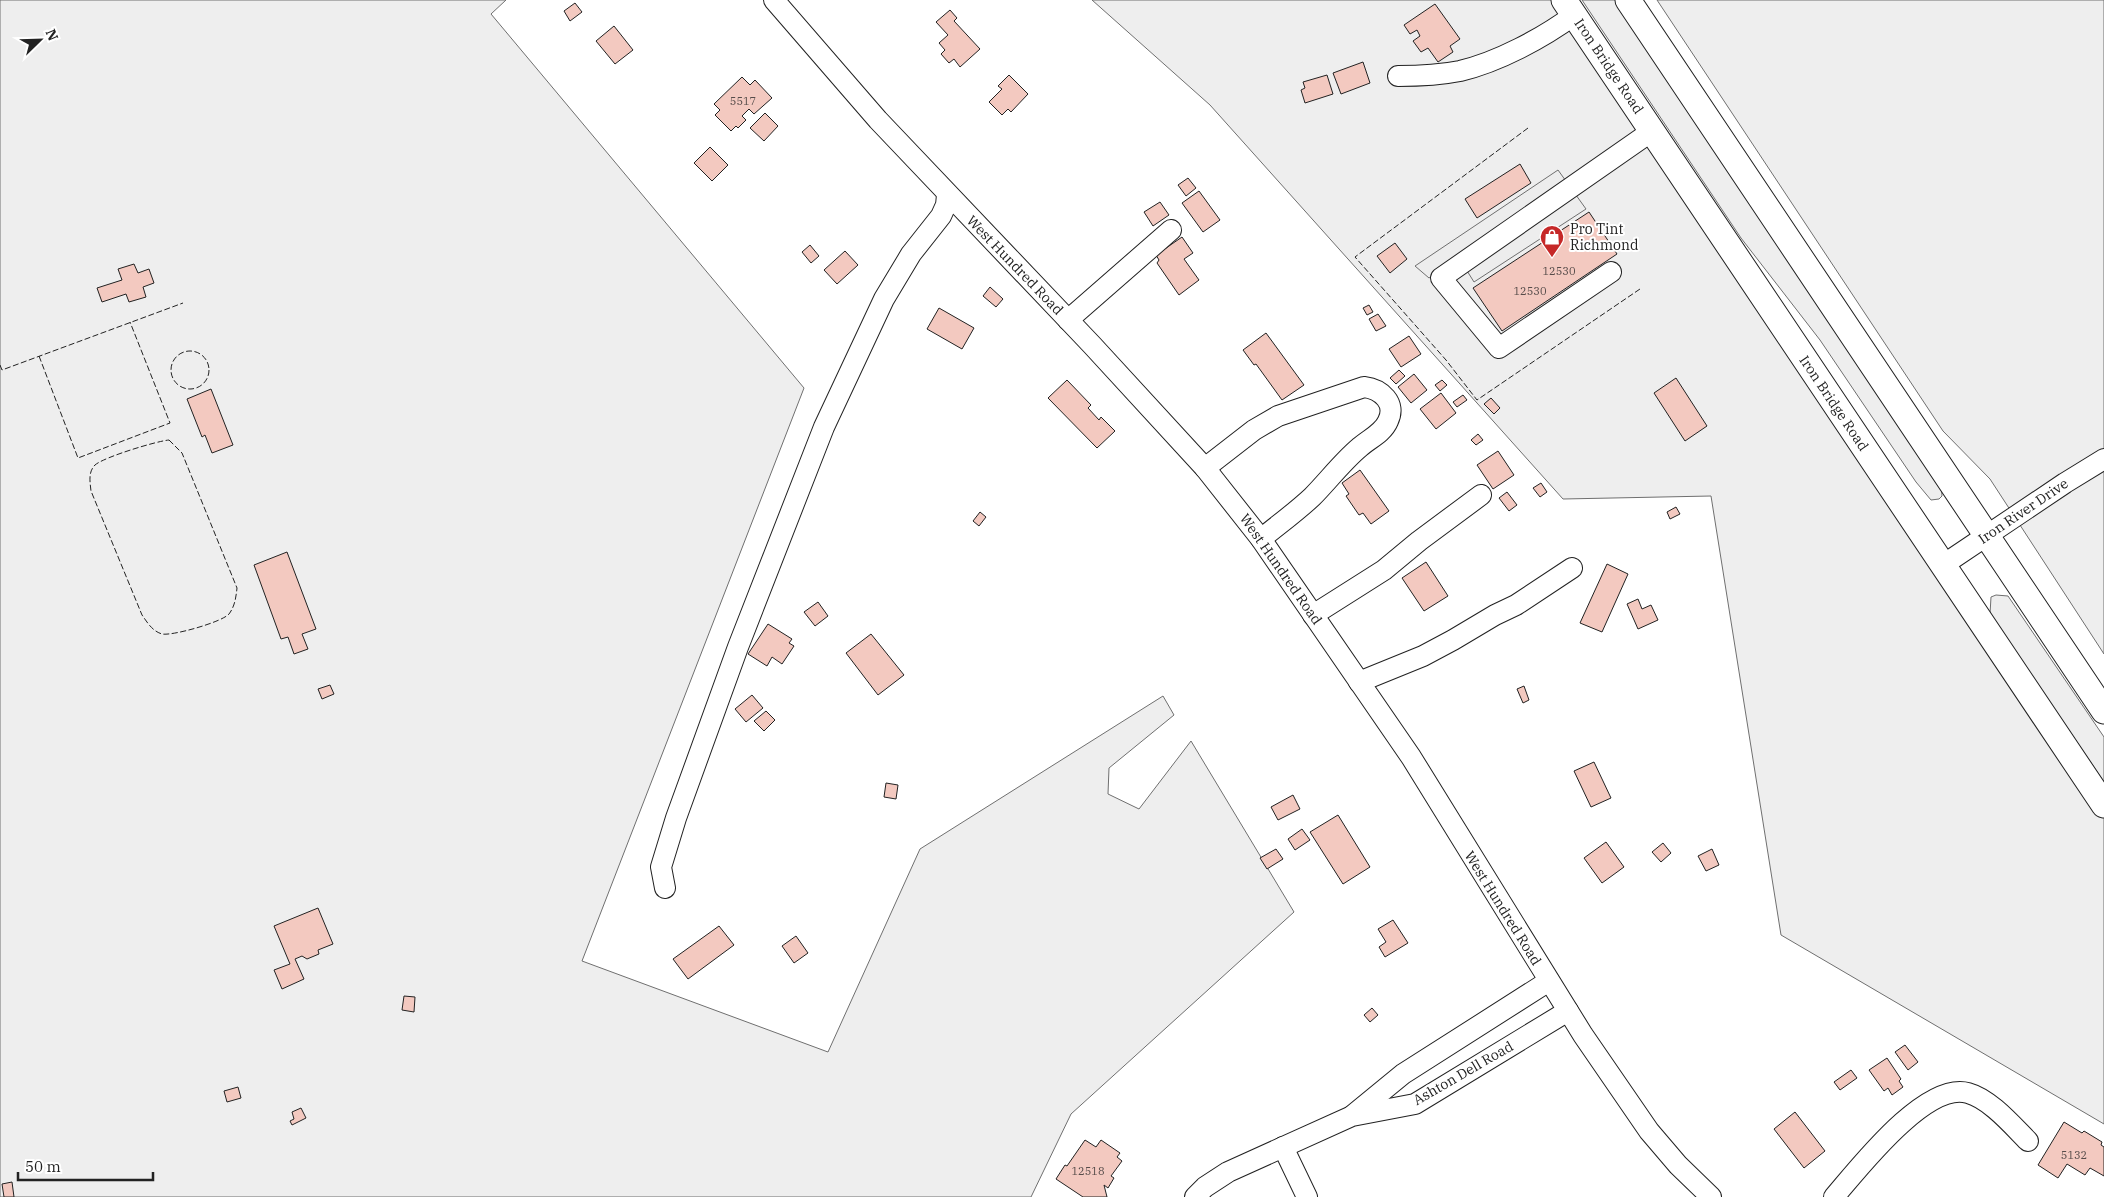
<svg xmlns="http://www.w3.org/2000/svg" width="2104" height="1197" font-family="'IBM Plex Serif',serif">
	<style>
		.green { fill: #eee; stroke: #6f6f6f }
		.parking { fill: #ededed; stroke: #6f6f6f }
		.building { fill: #f3c9c0; stroke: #222 }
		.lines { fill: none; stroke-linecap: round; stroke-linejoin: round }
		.minor-casing { stroke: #222; stroke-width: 22 }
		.major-casing { stroke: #222; stroke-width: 27 }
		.minor { stroke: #fff; stroke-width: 20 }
		.major { stroke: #fff; stroke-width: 25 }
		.fence { stroke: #222; stroke-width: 1; stroke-dasharray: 6 2.5; stroke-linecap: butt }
		.labels { text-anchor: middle; stroke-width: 4; stroke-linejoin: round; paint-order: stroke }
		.number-label { font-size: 11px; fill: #564c4a }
		.street-label { font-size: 14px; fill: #222; stroke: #fff }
		.poi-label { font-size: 14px; fill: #222; stroke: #fff; text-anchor: start }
	</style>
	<rect width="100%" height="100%" fill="#fff"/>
	<g class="green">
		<polygon points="0,0 506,0 491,14 804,388 582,961 828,1052 920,849 1163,696 1174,715 1109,768 1108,794 1139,809 1191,741 1294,912 1071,1114 1031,1197 0,1197"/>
		<polygon points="1092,0 1558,0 2104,807 2104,1124 1781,935 1711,496 1563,499 1210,105"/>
		<polygon points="1582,0 1620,0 1941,482 1942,496 1939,499 1931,500 1916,482 1820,340 1741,238"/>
		<polygon points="1657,0 2104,0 2104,654 1990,479 1943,431"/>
		<polygon points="1996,595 2008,596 2104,737 2104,782 1990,614 1991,597"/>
	</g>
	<polygon class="parking" points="1558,170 1586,209 1474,282 1459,258 1429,278 1415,266"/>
	<g class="building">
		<polygon points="575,3 582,12 570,21 564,11"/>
		<polygon points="1435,4 1460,39 1450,46 1453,52 1438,62 1428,48 1421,52 1413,41 1420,36 1417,30 1410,34 1404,25"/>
		<polygon points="950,10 957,18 954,21 980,49 960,67 954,59 949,63 941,54 945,50 939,43 948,35 936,22"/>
		<polygon points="614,26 633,50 615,64 596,41"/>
		<polygon points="1363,62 1370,83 1341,94 1333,73"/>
		<polygon points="1009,75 1028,94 1011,112 1008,109 1002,115 989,102 1002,89 998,86"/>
		<polygon points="1327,75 1333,94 1305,103 1301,90 1305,88 1303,82"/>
		<polygon points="742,77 750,85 755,80 772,98 754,114 749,109 742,116 746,120 738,128 736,126 731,131 715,115 720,110 714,104"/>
		<polygon points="765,113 778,126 764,141 750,128"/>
		<polygon points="710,147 728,165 712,181 694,163"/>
		<polygon points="1520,164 1531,183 1477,218 1465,199"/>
		<polygon points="1188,178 1196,188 1186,196 1178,185"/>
		<polygon points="1199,191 1220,220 1203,232 1182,203"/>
		<polygon points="1160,202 1169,215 1153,226 1144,212"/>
		<polygon points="1589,212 1617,254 1502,331 1473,288"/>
		<polygon points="1182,237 1193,253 1184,259 1199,280 1179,295 1157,263 1159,260 1156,255"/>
		<polygon points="1395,243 1407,259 1390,273 1377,256"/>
		<polygon points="810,245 819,256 811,263 802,252"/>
		<polygon points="845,251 858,265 837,284 824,270"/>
		<polygon points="134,264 138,273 149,269 154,283 143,287 146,297 129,302 126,294 102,302 97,288 122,280 118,269"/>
		<polygon points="990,287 1003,299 996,307 983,296"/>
		<polygon points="1369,305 1373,312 1367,315 1363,308"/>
		<polygon points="939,308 974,328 962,349 927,329"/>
		<polygon points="1378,314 1386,326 1376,331 1369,319"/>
		<polygon points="1266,333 1304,385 1282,400 1256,364 1254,365 1243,350"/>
		<polygon points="1409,336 1421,354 1401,367 1389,349"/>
		<polygon points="1399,370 1405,376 1396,384 1390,378"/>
		<polygon points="1414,374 1427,390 1411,403 1398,387"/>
		<polygon points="1676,378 1707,426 1685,441 1654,393"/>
		<polygon points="1067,380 1091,405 1088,408 1099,420 1101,417 1115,431 1097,448 1048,398"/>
		<polygon points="1442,380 1447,385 1440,391 1435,385"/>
		<polygon points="211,389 233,445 212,453 205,435 202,437 187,399"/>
		<polygon points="1441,393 1456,413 1436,429 1420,409"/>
		<polygon points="1463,395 1467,400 1457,407 1453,402"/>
		<polygon points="1491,398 1500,408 1494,414 1484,404"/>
		<polygon points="1478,434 1483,440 1476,445 1471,440"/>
		<polygon points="1498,451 1514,475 1493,489 1477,465"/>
		<polygon points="1360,470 1389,511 1371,524 1363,513 1359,515 1346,496 1349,494 1342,483"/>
		<polygon points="1541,483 1547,492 1540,497 1533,488"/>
		<polygon points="1507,492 1517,505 1509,511 1499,498"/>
		<polygon points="1676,507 1680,514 1670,519 1667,512"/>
		<polygon points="980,512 986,517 979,526 973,521"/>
		<polygon points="287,552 316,629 302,634 308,649 294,654 288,637 281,639 254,565"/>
		<polygon points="1426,562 1448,596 1424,611 1402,578"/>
		<polygon points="1607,564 1628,574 1602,632 1580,623"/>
		<polygon points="1638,599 1642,609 1651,605 1658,620 1638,629 1627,604"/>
		<polygon points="818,602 828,616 815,626 804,612"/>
		<polygon points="768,624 792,639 789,643 794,646 782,664 772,657 767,666 748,654"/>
		<polygon points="871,634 904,675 878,695 846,653"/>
		<polygon points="330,685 334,694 322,699 318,689"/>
		<polygon points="1524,686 1529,700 1523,703 1517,689"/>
		<polygon points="752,695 763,708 746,722 735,709"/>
		<polygon points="766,711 775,720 764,731 754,721"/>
		<polygon points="1594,762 1611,798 1591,807 1574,771"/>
		<polygon points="886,783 898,785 896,799 884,797"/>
		<polygon points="1293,795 1300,809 1278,820 1271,807"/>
		<polygon points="1338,815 1370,867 1343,884 1310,832"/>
		<polygon points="1302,829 1310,840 1295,850 1288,839"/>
		<polygon points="1606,842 1624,867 1602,883 1584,858"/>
		<polygon points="1663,843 1671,853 1661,862 1652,852"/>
		<polygon points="1276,849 1283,859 1267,869 1260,858"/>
		<polygon points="1712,849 1719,865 1706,871 1698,856"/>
		<polygon points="318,908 333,944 318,950 319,954 307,959 302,956 295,959 304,979 282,989 274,970 290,964 274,926"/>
		<polygon points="1393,920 1408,943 1385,957 1379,947 1386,942 1378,929"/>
		<polygon points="719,926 734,945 688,979 673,959"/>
		<polygon points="796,936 808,953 794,963 782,946"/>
		<polygon points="404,996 415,997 414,1012 402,1010"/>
		<polygon points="1372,1008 1378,1015 1370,1022 1364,1015"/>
		<polygon points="1905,1045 1918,1062 1908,1070 1895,1052"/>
		<polygon points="1887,1058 1901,1079 1899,1081 1903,1087 1892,1095 1888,1088 1884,1091 1869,1070"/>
		<polygon points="1851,1070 1857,1078 1840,1090 1834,1082"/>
		<polygon points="238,1087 241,1098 227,1102 224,1091"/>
		<polygon points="301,1108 306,1118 292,1125 290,1121 294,1119 292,1112"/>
		<polygon points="1795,1112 1825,1151 1804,1168 1774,1129"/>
		<polygon points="2064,1122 2082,1133 2084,1131 2102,1142 2101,1145 2104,1147 2104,1176 2090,1168 2085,1175 2067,1164 2058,1178 2038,1165"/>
		<polygon points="1085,1140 1096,1147 1101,1140 1120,1153 1117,1157 1122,1161 1111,1176 1114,1178 1108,1188 1104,1185 1107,1197 1083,1197 1056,1179 1065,1165 1067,1166"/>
		<polygon points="12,1182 14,1197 4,1197 2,1184"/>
	</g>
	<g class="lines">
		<g class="minor-casing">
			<g id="minor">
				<polyline points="774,0 878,120 1092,345 1205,468 1261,539 1411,757 1583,1035 1649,1131 1678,1165 1711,1197"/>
				<path d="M1398 76C1419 76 1440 75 1460 71 1498 62 1543 38 1574 15"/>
				<polyline points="1611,272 1499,348 1441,278 1652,131"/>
				<polyline points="1068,320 1171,230"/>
				<path d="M1205 468 1254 430 1278 416 1364 387C1381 389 1397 403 1388 421 1383 433 1369 439 1360 447 1342 462 1328 481 1312 497 1296 512 1278 525 1261 539"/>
				<polyline points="1943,565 2065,483 2104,459"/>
				<polyline points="1313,615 1384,570 1419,541 1481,495"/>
				<polyline points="1359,682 1423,656 1453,640 1495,615 1516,605 1572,568"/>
				<polyline points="665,888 661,867 676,818 738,647 824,427 884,299 911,254 941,216 946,205 947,195"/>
				<polyline points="1353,1115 1403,1074 1549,981"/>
				<polyline points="1283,1147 1307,1197"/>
				<polyline points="1195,1197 1205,1187 1228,1172 1352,1116 1415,1104 1568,1011"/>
				<path d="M1834 1197C1859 1168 1926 1081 1968 1093 1990 1099 2012 1125 2028 1141"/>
			</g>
		</g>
		<g class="major-casing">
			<g id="major">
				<polyline points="1564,0 2104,805"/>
				<polyline points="1628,0 2104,711"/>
			</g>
		</g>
		<use href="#minor" class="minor"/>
		<use href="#major" class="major"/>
		<g class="fence">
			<polyline points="1528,128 1355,257 1446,360 1477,400 1640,289"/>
			<circle cx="190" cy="370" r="19"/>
			<polyline points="39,356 78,458 170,423 130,322"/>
			<polyline points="0,365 2,370 183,303"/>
			<path d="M169 440 182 453 237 588C236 597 235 606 229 614 222 622 173 636 162 634 152 631 147 622 142 615L91 491C90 482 88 472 95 465 104 457 157 441 169 440Z"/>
		</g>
	</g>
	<defs>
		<g id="shop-pin" transform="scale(1.25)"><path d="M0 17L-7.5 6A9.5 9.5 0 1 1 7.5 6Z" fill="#c62828" stroke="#fff"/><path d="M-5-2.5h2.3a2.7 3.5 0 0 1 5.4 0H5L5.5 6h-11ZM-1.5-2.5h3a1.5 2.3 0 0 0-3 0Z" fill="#fff"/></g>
	</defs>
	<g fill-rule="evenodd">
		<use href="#shop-pin" x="1552" y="237"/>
	</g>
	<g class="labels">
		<g class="number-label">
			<text x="743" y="105">5517</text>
			<text x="1559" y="275">12530</text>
			<text x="1530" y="295">12530</text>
			<text x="2074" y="1159">5132</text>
			<text x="1088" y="1175">12518</text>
		</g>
		<g class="street-label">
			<text transform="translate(1609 66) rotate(56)" y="5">Iron Bridge Road</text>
			<text transform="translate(1015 265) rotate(46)" y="5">West Hundred Road</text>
			<text transform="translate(1834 403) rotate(56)" y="5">Iron Bridge Road</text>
			<text transform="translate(2023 511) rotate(-34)" y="5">Iron River Drive</text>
			<text transform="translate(1281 569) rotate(55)" y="5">West Hundred Road</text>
			<text transform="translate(1503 908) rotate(58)" y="5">West Hundred Road</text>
			<text transform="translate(1463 1073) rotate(-30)" y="5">Ashton Dell Road</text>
		</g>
		<g class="poi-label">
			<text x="1570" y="234">Pro Tint<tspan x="1570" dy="16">Richmond</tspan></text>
		</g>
	</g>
	<g transform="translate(40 40) rotate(67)" stroke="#ffffff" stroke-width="4" paint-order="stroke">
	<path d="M0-4L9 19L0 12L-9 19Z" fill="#222222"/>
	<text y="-8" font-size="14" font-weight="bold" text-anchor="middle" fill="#222222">N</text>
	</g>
	<path d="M18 1172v8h135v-8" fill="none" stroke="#222222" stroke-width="2.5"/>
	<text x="25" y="1172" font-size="15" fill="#222222" stroke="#ffffff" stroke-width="4" paint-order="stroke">50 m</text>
</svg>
